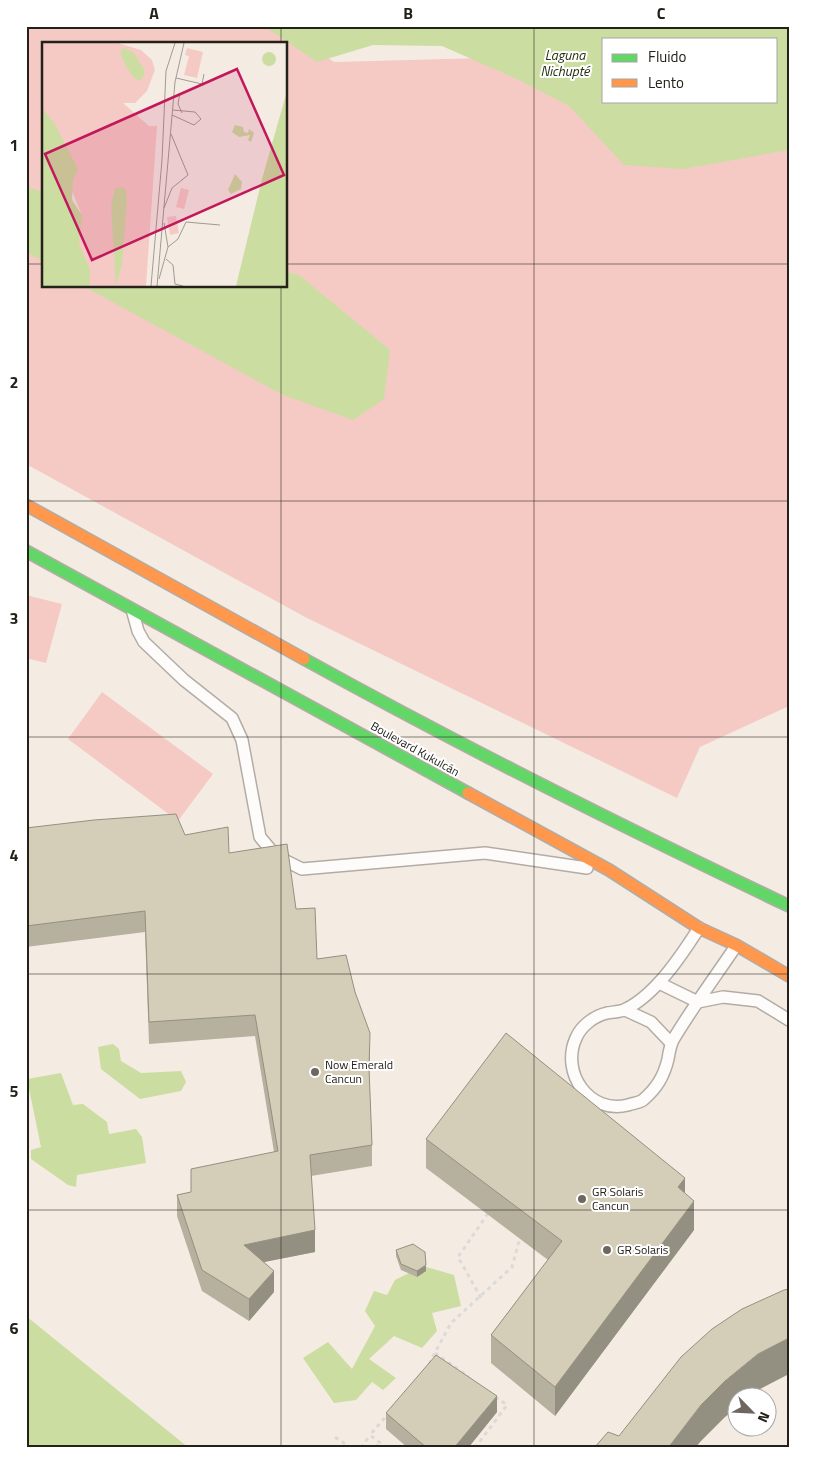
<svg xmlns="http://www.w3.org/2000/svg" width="815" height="1474" font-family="'Titillium Web',sans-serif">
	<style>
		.green { fill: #f5cac5; fill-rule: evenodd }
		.water { fill: #cbdda0; fill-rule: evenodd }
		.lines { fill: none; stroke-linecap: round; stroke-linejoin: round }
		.lane-casing { stroke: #b2aca5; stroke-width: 14 }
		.fast-casing { stroke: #b2aca5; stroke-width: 14 }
		.slow-casing { stroke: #b2aca5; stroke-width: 14 }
		.path { stroke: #dcdad7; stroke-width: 3; stroke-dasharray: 4 4; stroke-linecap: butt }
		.lane { stroke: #fdfcfb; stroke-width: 11 }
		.fast { stroke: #63d668; stroke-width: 11 }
		.slow { stroke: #ff974d; stroke-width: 11 }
		.wall { fill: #b6b09e }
		.shaded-wall { fill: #949081 }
		.building { fill: #d4cdb8; stroke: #949081 }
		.grid { fill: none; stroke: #24201a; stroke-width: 1; stroke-opacity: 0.55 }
		.poi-dot { fill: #6d6760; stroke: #fff; stroke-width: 2 }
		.labels { text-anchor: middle; stroke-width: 4; stroke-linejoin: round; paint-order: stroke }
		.street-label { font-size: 12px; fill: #24201a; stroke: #fff }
		.poi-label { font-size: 12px; fill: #24201a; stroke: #fff; text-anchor: start }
		.water-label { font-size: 14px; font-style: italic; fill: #273210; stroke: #fff }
		.inset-road { fill: none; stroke: #a19a93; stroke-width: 1 }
		.view { fill: #c2185b; fill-opacity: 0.15; stroke: #c2185b; stroke-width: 2.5 }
		.inset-edge { fill: none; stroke: #24201a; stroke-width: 2.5 }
		.neatline { fill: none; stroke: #24201a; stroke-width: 2 }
		.grid-label { font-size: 16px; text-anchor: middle; font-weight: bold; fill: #24201a }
	</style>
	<rect width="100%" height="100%" fill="#f4ece3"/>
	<g class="green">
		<path d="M26 26H284L334 62 557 56 604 101 789 126V706L700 747 677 798 305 617 26 464ZM44 44H286V286H44Z"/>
		<polygon points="26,595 62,604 46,663 26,658"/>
		<polygon points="102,692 213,774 178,821 68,739"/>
	</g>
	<g class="water">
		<path d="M264 26H789V150L683 169 624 165 569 106 519 80 442 46 373 45 317 62ZM604 39H776V101H604Z"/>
		<polygon points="26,187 44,192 44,262 26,252"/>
		<polygon points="286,272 299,275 390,350 384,399 353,420 283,395 83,286 286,286"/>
		<polygon points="113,1044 119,1049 121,1061 141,1073 181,1071 186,1082 181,1091 140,1099 101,1069 98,1047"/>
		<polygon points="61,1073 73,1105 83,1104 107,1122 109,1134 136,1129 142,1137 146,1163 77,1175 76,1187 68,1185 31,1159 31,1150 41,1147 27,1079"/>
		<polygon points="423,1266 454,1275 461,1306 432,1313 437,1331 422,1348 394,1336 369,1359 396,1378 383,1390 372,1382 356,1400 334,1403 303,1358 328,1342 352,1369 375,1326 365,1311 374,1291 387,1295 395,1280"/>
		<polygon points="26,1316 189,1448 26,1448"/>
	</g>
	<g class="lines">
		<g class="lane-casing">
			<g id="lane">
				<polyline points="133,613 138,631 144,642 184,680 232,718 242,740 260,837 276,856 302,869 485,853 587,868"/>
				<path d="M699 928C681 956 656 994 626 1009 621 1012 613 1012 607 1013 594 1016 581 1026 576 1038 560 1073 590 1115 628 1105 633 1103 639 1103 643 1100 657 1088 664 1076 668 1059 669 1053 670 1046 673 1040 692 1008 715 977 736 946"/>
				<polyline points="659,983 698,1002 723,997 758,1001 789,1020"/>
				<polyline points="625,1010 651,1022 671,1043"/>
			</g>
		</g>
		<g class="fast-casing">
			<g id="fast">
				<polyline points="26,551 468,793"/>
				<path d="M304 659C463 747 625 828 789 906"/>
			</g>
		</g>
		<g class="slow-casing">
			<g id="slow">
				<polyline points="26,505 304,659"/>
				<polyline points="468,793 609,870 699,928 736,945 789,976"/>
			</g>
		</g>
		<g class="path">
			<polyline points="481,1298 458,1257 489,1212"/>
			<polyline points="435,1353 469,1377"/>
			<polyline points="429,1364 451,1323 512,1267 521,1234"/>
			<polyline points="335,1437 351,1448"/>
			<polyline points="361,1448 370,1435"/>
			<polyline points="376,1448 379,1442"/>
			<polyline points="387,1448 370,1435 388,1414"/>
			<polyline points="475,1448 507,1405 494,1396"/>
		</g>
		<use href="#lane" class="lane"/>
		<use href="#fast" class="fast"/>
		<use href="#slow" class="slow"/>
	</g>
	<g class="wall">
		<polygon points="26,828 185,835 229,853 296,909 317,959 355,992 370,1054 369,1077 372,1145 372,1166 311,1176 315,1252 264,1262 274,1292 249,1321 202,1291 177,1216 177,1195 191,1192 274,1152 255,1036 149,1044 145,932 26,947"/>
		<polygon points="426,1139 685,1193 694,1230 555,1416 491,1363 491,1335 548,1260 426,1168"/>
		<polygon points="396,1250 426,1271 417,1277 401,1270 396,1256"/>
		<polygon points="497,1412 468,1448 408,1448 386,1429 386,1413"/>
	</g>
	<g class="shaded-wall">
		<polygon points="685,1178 685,1207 678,1187"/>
		<polygon points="694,1201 694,1230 555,1416 555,1387"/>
		<polygon points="315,1230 315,1252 244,1266 244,1245"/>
		<polygon points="426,1265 426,1271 417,1277 417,1271"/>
		<polygon points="274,1271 274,1292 249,1321 249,1299"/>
		<polygon points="789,1338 789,1374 758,1390 750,1396 738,1396 738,1407 725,1417 701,1441 695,1448 668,1448 701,1405 725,1381 758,1354"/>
		<polygon points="497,1396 497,1412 468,1448 454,1448"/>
	</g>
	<g class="building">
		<polygon points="176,814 185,835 228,827 229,853 287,844 296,909 315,908 317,959 346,955 355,992 370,1033 369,1068 372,1145 310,1155 315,1230 244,1245 274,1271 249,1299 202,1270 177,1195 191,1192 191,1169 278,1151 255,1015 149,1022 145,911 26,926 26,828 94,820"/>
		<polygon points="506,1033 685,1178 678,1187 694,1201 555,1387 491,1335 562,1241 426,1139"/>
		<polygon points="413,1244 425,1252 426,1265 417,1271 401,1264 396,1250"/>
		<polygon points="789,1289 789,1338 758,1354 725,1381 701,1405 668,1448 594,1448 608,1432 619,1436 681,1357 712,1329 742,1309 784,1290"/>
		<polygon points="436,1355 497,1396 454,1448 427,1448 386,1413"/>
	</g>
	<path class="grid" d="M281 26V44M534 26V1448M26 264H44M286 264H789M281 286V1448M26 501H789M26 737H789M26 974H789M26 1210H789"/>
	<g class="poi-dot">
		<circle cx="315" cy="1072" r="5"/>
		<circle cx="582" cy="1199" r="5"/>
		<circle cx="607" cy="1250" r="5"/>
	</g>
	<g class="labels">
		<g class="street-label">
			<text transform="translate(415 749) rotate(29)" y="4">Boulevard Kukulcán</text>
		</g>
		<g class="poi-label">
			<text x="325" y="1069">Now Emerald<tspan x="325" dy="14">Cancun</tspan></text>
			<text x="592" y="1196">GR Solaris<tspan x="592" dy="14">Cancun</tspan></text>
			<text x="617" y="1254">GR Solaris</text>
		</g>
		<g class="water-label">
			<text x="565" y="60">Laguna<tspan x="565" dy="16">Nichupté</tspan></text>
		</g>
	</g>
	<g transform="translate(42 42)">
		<rect width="245" height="245" fill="#f4ece3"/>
		<path d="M0 1H76L99 8 110 18 113 28 105 49 93 61H81L107 84H115L104 244H43L33 200 39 171 0 75ZM145 6 161 10 155 36 142 33 147 14 143 13ZM139 146 147 148 142 167 134 165ZM134 174 137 191 128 193 125 175Z" fill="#f5cac5"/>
		<path d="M82 6 92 11 100 24 103 29 99 39 92 36 83 23 78 10ZM220 17a7 7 0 1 1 14 0a7 7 0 1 1-14 0ZM245 49V244H194L220 137ZM0 66 12 81 36 127 31 138 30 158 40 173 37 202 48 228V244H0ZM193 83 201 85 202 90 206 91 207 87 212 91 209 100 206 98 208 93 197 95 190 90ZM193 132 200 140 199 147 189 152 186 148ZM80 145 84 148 85 159 80 222 74 244 69 163 73 147Z" fill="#cbdda0"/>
		<path class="inset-road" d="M134 36 160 42 162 32M138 51 136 62 140 71M130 73 152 83 159 77 153 70 131 68M122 166 130 146 146 133 129 92M126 205 136 197 144 180 178 183M124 217 131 223 133 242 141 244M117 237 126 205 122 181M109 244 120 118 124 29 133 1M115 244 133 40 142 1"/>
		<path class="view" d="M195 27 242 133 50 218 3 112Z"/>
		<rect width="245" height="245" class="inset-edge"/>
	</g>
	<rect width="815" height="1474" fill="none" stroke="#ffffff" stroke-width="55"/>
	<rect x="602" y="38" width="175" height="65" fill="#ffffff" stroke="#a7a6a3"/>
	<rect x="612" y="54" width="25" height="8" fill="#63d668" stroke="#a7a6a3"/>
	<text x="648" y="62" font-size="15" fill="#24201a">Fluido</text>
	<rect x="612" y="79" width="25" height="8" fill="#ff974d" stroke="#a7a6a3"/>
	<text x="648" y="88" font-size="15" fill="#24201a">Lento</text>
	<g transform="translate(752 1412) rotate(114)"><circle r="24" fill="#ffffff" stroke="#a7a6a3"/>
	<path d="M0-4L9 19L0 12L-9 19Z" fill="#6d6760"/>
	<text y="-8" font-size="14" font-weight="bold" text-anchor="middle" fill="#24201a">N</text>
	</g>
	<rect x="28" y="28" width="760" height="1418" class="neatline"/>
	<g class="grid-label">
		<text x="154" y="19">A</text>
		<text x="408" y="19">B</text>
		<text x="661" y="19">C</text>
		<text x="14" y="151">1</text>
		<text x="14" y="388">2</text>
		<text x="14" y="624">3</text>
		<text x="14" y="861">4</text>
		<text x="14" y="1097">5</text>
		<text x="14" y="1334">6</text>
	</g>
</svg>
